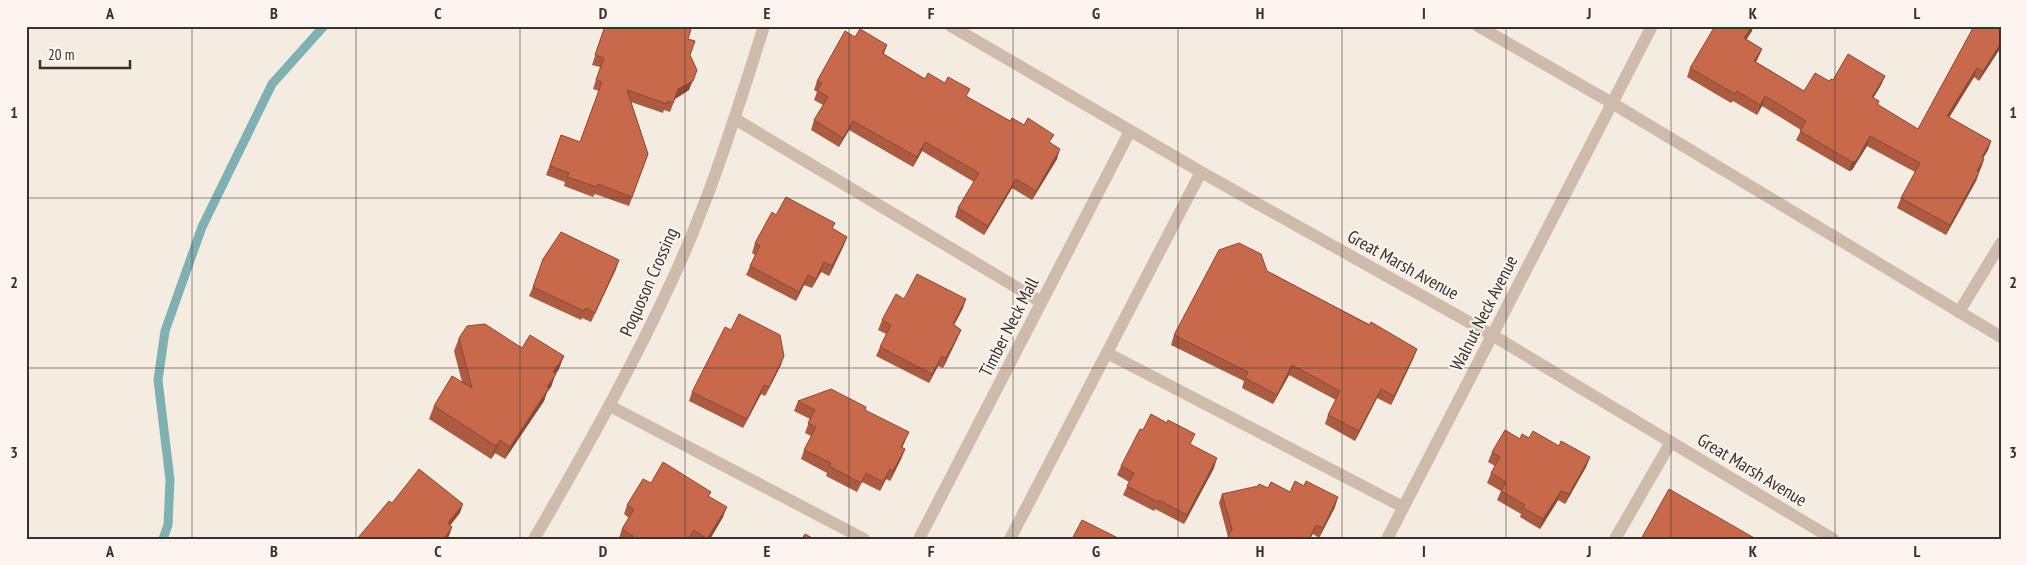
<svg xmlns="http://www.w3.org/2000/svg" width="2027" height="565" font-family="'PT Sans Narrow',sans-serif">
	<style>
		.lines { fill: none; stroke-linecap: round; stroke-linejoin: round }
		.stream { stroke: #7fb0b2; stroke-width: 9 }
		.lane { stroke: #cdbbac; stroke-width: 12 }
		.street { stroke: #cdbbac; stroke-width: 12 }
		.wall { fill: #ac5a40 }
		.shaded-wall { fill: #8c4a34 }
		.building { fill: #c8694b; stroke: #8c4a34 }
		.grid { fill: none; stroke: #3b302b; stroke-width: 1; stroke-opacity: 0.55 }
		.labels { text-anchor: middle; stroke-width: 4; stroke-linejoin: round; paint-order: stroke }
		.street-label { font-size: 18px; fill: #3b302b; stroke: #fbf5ee }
		.neatline { fill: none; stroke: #3b302b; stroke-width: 2 }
		.grid-label { font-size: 16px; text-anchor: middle; font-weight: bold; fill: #3b302b }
	</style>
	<rect width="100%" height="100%" fill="#f4ebe1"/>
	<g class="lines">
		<polyline class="stream" points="163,539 168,525 170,480 158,380 165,331 202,227 272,84 324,26"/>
		<g class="lane">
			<polyline points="735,119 1041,302"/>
			<polyline points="1107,353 1403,507"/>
			<polyline points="610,406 864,539"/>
			<polyline points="1615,539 1671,442"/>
		</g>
		<g class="street">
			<polyline points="951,26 1201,172 1492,335 1833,539"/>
			<polyline points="1478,26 1612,103 2001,337"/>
			<polyline points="1959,312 2001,243"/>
			<path d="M534 539C582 457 628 375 668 289 708 205 736 115 764 26"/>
			<polyline points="919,539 1130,131"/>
			<polyline points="1010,539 1201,172"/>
			<polyline points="1387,539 1652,26"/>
		</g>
	</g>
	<g class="wall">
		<polygon points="605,26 688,39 690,55 689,90 675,99 670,112 664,110 663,113 631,102 648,154 629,206 595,194 593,197 564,186 565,182 546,175 561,135 580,142 599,91 593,89 600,67 592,65"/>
		<polygon points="2001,26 2001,47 1979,81 1974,77 1949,117 1991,141 1988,150 1983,158 1984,159 1976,181 1946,235 1897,208 1901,198 1915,172 1867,146 1852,170 1849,171 1796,140 1801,130 1762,106 1757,115 1733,101 1731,103 1687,77 1690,68 1752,31 1746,39 1762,49 1756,62 1804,91 1833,80 1885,76 1881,85 1873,98 1879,101 1878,105 1918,129"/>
		<polygon points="855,37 887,45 884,54 925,79 967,97 1051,143 1057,159 1032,200 1012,188 984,235 955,217 958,208 974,182 922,151 913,167 849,130 839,147 811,130 814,120 823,105 814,100 817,92 814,90 817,81"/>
		<polygon points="776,215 833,229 847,237 843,247 829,276 821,272 812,288 804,285 796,301 746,275 750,266 755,255 752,253 755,243"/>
		<polygon points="616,269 591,322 582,318 581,320 529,296 533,287"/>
		<polygon points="1267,271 1417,349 1413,359 1391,405 1377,398 1355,441 1325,424 1328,415 1336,400 1289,375 1273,404 1242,388 1244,381 1171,345 1174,335"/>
		<polygon points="904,299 963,308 954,325 961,330 957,339 943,368 938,366 929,383 876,356 880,347 886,334 878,330 882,320"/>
		<polygon points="459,338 522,348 559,369 555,375 551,387 547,392 544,401 505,459 495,453 491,459 429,419 434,406 462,382 454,351"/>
		<polygon points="781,365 765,396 761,394 743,428 689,401 692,392"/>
		<polygon points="798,401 865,410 905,441 902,448 905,449 901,459 890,481 886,479 880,491 862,482 857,492 826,476 827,473 801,459 804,450 811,436 805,433 810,419 794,411"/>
		<polygon points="1529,438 1559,446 1590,457 1586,467 1565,504 1558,500 1540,529 1520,517 1521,514 1497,500 1501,491 1487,483 1491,473 1495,466 1488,462 1492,452 1520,439"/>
		<polygon points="1191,445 1214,468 1184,524 1155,509 1154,511 1123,495 1129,482 1117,475 1121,466"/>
		<polygon points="651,483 711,492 709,496 723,517 710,539 619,538 622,529 629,518 624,514 627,505"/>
		<polygon points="1268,488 1290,492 1335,507 1319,538 1313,534 1310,539 1227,539 1228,537 1219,503 1222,494"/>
	</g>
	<g class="shaded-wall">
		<polygon points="1752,26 1753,26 1752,31 1741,48 1744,38"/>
		<polygon points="2001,43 2001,47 1979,81 1983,71"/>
		<polygon points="1762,49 1758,58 1751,71 1754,61"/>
		<polygon points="1977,68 1974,77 1944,126 1947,116"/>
		<polygon points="697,70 689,90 675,99 678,89"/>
		<polygon points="1885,76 1881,85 1868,107 1872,97"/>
		<polygon points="1765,96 1762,106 1757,115 1760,105"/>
		<polygon points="853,121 849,130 839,147 843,138"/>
		<polygon points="1870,136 1867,146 1852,170 1849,171 1852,162"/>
		<polygon points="1991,141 1988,150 1978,167 1982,157"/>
		<polygon points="925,142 922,151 913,167 917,157"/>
		<polygon points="1060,149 1057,159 1032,200 1036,191"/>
		<polygon points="1984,159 1981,168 1974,180 1977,171"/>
		<polygon points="1979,172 1976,181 1946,235 1950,225"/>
		<polygon points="1016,179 1012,188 984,235 988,226"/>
		<polygon points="847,237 843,247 829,276 832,266"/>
		<polygon points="619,260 616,269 591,322 595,313"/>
		<polygon points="824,262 821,272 812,288 816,279"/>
		<polygon points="808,275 804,285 796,301 799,292"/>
		<polygon points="966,299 963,308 949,334 953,324"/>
		<polygon points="961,330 957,339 943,368 946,358"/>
		<polygon points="1417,349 1413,359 1391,405 1394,396"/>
		<polygon points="564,356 559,369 555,375 551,387 547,392 544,401 505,459 510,447 553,372"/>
		<polygon points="784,356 781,365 765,396 769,387"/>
		<polygon points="942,356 938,366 929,383 932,374"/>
		<polygon points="1292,365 1289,375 1273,404 1277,395"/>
		<polygon points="764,385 761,394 743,428 747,419"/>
		<polygon points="1381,389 1377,398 1355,441 1359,431"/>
		<polygon points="909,432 905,441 898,457 901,447"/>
		<polygon points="500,440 495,453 491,459 496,446"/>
		<polygon points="905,449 901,459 890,481 893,471"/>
		<polygon points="1590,457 1586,467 1565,504 1569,494"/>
		<polygon points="1217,458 1214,468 1184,524 1187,515"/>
		<polygon points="890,469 886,479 880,491 883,482"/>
		<polygon points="1561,491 1558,500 1540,529 1543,519"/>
		<polygon points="1338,497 1335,507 1319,538 1323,528"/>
		<polygon points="463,504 460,513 445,532 448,523"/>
		<polygon points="727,507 723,517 710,539 707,539"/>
		<polygon points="452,527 449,536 447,539 444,539"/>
	</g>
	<g class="building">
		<polygon points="605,26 692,26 688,39 695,41 690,55 697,70 693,81 678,89 673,103 667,101 667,104 627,90 648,154 632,197 598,184 597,187 567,177 569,173 550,166 561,135 580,142 602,82 596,80 604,58 595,55"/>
		<polygon points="1715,26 1752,26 1744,38 1762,49 1754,61 1804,91 1815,73 1829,81 1831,79 1833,80 1848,54 1885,76 1872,97 1879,101 1877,104 1918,129 1974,26 2001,26 2001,43 1983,71 1977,68 1947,116 1991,141 1982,157 1984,159 1977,171 1979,172 1950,225 1901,198 1920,163 1870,136 1856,161 1852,162 1800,131 1806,121 1765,96 1760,105 1737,91 1735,94 1690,68"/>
		<polygon points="860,29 887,45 882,53 925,79 928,73 945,83 948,77 970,89 966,96 1010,121 1012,118 1024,125 1028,118 1051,133 1054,135 1049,142 1060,149 1036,191 1016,179 988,226 958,208 979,173 925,142 917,157 853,121 843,138 814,120 828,97 817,90 822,83 817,81 845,31 855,37"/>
		<polygon points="786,197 835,223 832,228 847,237 832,266 824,262 816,279 808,275 799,292 750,266 760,246 755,243 772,212 776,215"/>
		<polygon points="561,232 619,260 595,313 586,308 584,311 533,287 543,259"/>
		<polygon points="1239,243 1261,254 1267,271 1369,325 1371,322 1417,349 1394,396 1381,389 1359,431 1328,415 1340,391 1292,365 1277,395 1245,378 1248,372 1174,335 1219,250"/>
		<polygon points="917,274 966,299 953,324 961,330 946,358 942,356 932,374 880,347 891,325 882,320 896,294 904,299"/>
		<polygon points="739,314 780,335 784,356 769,387 764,385 747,419 692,392 725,327 731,330"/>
		<polygon points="485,324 522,348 530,335 564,356 553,372 556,374 547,387 549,388 510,447 500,440 496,446 434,406 452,376 472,388 459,338 467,326"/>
		<polygon points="831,389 866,407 865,410 909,432 901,447 905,449 893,471 890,469 883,482 866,473 861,483 829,466 831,463 804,450 816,427 808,423 815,410 798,401"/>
		<polygon points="1151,414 1167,423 1168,420 1195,434 1190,444 1217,458 1187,515 1159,500 1158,502 1127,486 1134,473 1121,466 1140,429 1143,430"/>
		<polygon points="1505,430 1520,439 1522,434 1529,438 1533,431 1559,446 1561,441 1590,457 1569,494 1561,491 1543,519 1523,508 1525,505 1501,491 1506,482 1491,473 1500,457 1492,452"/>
		<polygon points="663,462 711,492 708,496 727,507 707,539 694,530 688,539 631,539 633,536 622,529 634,509 627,505 643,479 651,483"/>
		<polygon points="419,469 463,504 448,523 452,527 444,539 357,539 389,501 392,503"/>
		<polygon points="1295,481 1304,486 1306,481 1338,497 1323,528 1316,525 1309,539 1227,539 1232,529 1222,494 1258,486 1259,484 1268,488 1271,482 1290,492"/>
		<polygon points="1669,489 1756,539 1641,539"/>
		<polygon points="1082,520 1120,539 1072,539"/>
		<polygon points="805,534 814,539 802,539"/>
	</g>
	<path class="grid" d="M192 26V539M356 26V539M520 26V539M685 26V539M849 26V539M1013 26V539M1178 26V539M1342 26V539M1506 26V539M1671 26V539M1835 26V539M26 198H2001M26 368H2001"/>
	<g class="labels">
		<g class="street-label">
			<text transform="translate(1403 265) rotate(29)" y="6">Great Marsh Avenue</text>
			<text transform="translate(649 282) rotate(-66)" y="6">Poquoson Crossing</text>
			<text transform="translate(1484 313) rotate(-63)" y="6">Walnut Neck Avenue</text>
			<text transform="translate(1009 327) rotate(-63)" y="6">Timber Neck Mall</text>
			<text transform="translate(1752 470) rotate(31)" y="6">Great Marsh Avenue</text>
		</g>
	</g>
	<rect width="2027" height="565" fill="none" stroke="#fbf5ee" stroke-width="55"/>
	<path d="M40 60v8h90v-8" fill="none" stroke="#3b302b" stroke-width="2.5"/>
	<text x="48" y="60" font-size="15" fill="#3b302b" stroke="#fbf5ee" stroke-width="4" paint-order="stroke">20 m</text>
	<rect x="28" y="28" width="1972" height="510" class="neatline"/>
	<g class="grid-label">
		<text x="110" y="19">A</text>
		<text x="274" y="19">B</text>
		<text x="438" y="19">C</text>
		<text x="603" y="19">D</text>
		<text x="767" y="19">E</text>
		<text x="931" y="19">F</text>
		<text x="1096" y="19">G</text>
		<text x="1260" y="19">H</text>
		<text x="1424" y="19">I</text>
		<text x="1589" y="19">J</text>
		<text x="1753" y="19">K</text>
		<text x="1917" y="19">L</text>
		<text x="14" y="118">1</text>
		<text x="2013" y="118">1</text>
		<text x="14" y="288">2</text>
		<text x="2013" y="288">2</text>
		<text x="14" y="458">3</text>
		<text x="2013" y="458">3</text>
		<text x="110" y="557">A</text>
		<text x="274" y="557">B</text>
		<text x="438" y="557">C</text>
		<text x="603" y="557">D</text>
		<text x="767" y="557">E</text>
		<text x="931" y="557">F</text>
		<text x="1096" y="557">G</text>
		<text x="1260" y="557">H</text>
		<text x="1424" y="557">I</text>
		<text x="1589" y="557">J</text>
		<text x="1753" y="557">K</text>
		<text x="1917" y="557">L</text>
	</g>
</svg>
